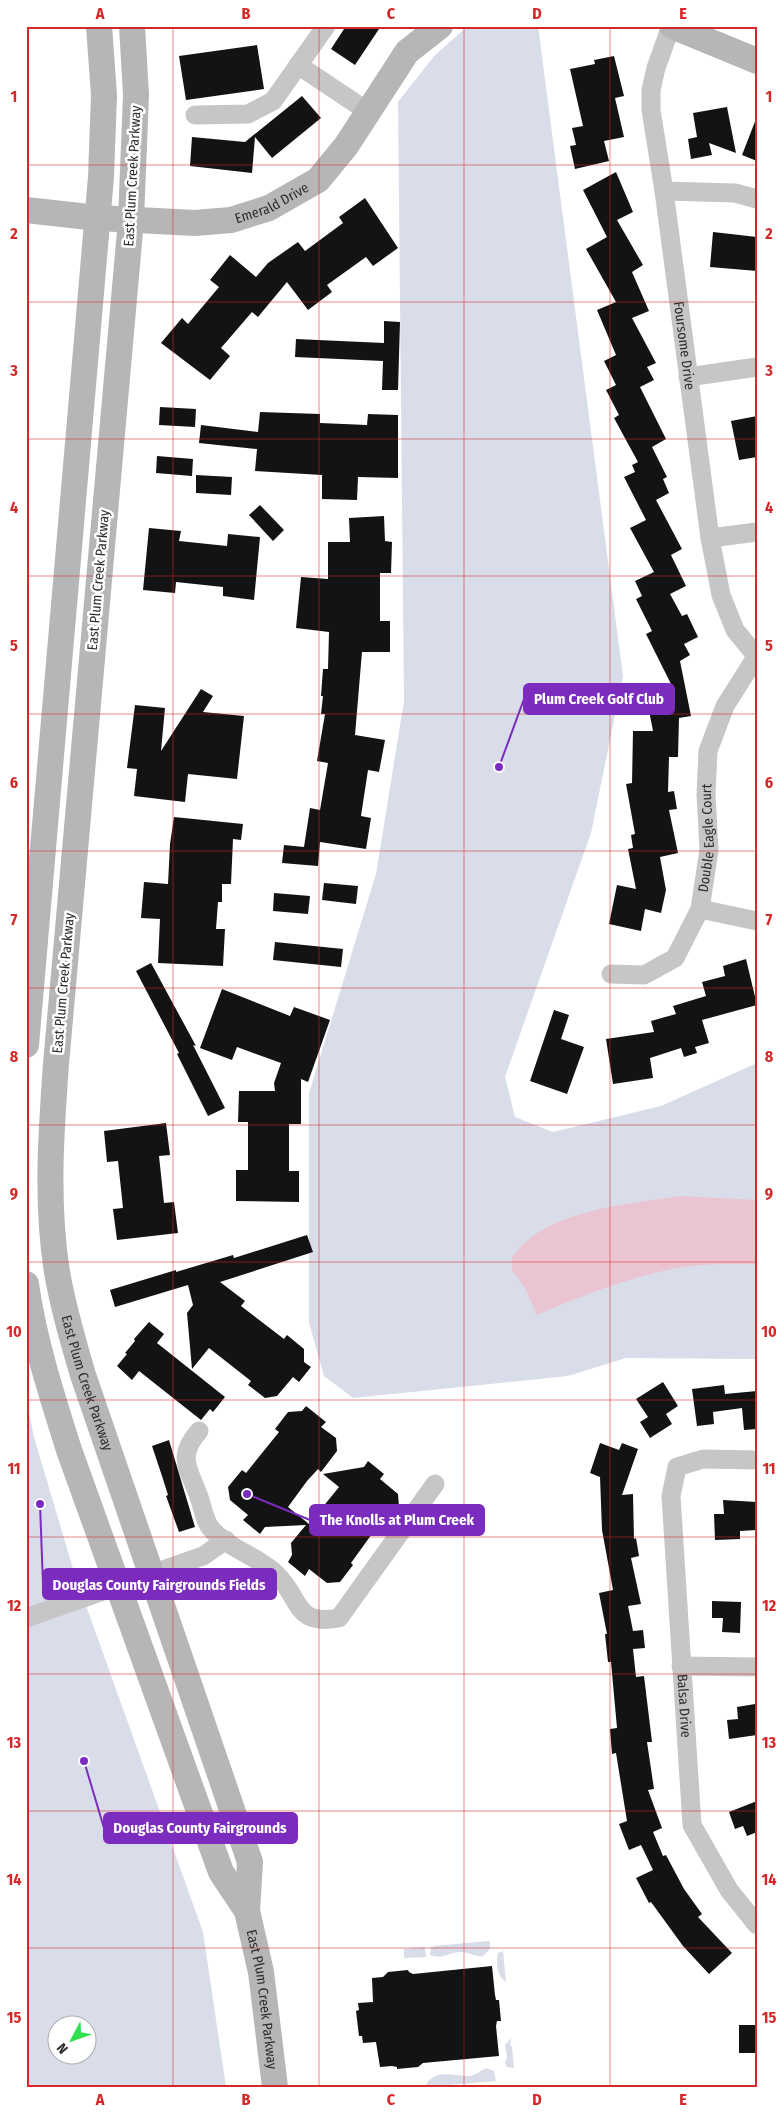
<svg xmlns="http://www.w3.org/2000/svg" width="783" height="2113" font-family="'Fira Sans Condensed',sans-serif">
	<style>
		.green { fill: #d9ddea; fill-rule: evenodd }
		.water { fill: #eac5d1 }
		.building { fill: #131313 }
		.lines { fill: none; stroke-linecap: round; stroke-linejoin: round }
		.street { stroke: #c6c6c6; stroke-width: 19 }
		.secondary { stroke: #b6b6b6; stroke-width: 26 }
		.grid { fill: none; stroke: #d62828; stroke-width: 1; stroke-opacity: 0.55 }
		.labels { text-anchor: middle; stroke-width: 5; stroke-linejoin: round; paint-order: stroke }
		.street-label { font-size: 14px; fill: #2c2c2c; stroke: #fff }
		.leader { fill: none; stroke: #7b2cbf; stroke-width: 2 }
		.callout-dot { fill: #7b2cbf; stroke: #fff; stroke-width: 2 }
		.callout { fill: #7b2cbf; stroke: #7b2cbf; stroke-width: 2 }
		.callout-label { font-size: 15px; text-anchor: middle; font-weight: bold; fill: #fff }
		.neatline { fill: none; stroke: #d62828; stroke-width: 2 }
		.grid-label { font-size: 16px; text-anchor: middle; font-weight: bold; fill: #d62828 }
	</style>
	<rect width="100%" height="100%" fill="#fff"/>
	<g class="green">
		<polygon points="468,26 538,26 623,676 591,833 505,1077 515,1117 553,1132 661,1106 757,1063 757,1359 626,1358 568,1376 353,1398 324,1376 309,1323 309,1093 376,874 404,701 398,102 435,55"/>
		<path d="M26 1398 34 1437 74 1572 203 1932 226 2087H26ZM58 2026H88V2056H58Z"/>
		<path d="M488 1941 490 1942V1949L483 1956C475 1957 470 1953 463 1952 450 1951 443 1960 430 1955L431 1946 433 1948V1946Z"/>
		<polygon points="425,1947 426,1957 404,1958 404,1949"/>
		<path d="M503 1951 506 1982C496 1975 496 1963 498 1953Z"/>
		<polygon points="511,2038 510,2046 512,2046 514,2068 507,2067 505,2063 507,2056 505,2045"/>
		<path d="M486 2068 494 2071 496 2081 425 2087C433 2068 452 2076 468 2076 475 2076 480 2071 486 2068Z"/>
	</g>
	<path class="water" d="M681 1196 757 1200V1264C732 1264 708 1263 684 1267 633 1275 584 1295 537 1315L525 1288 512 1270V1258C542 1210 629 1204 681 1196Z"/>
	<g class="building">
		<polygon points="346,26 381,26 355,65 331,49"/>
		<polygon points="257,45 264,89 186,100 179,56"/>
		<polygon points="614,56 624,96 615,98 624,137 604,141 609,161 575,169 570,146 576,145 572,128 583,126 570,69 595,64 594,60"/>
		<polygon points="302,96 321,118 272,158 255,137 252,173 190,166 192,137 245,142"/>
		<polygon points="727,107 736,153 709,143 712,155 691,159 688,139 697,137 693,113"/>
		<polygon points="756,119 757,120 757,161 742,155"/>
		<polygon points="616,172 633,212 617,220 643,265 632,272 649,311 632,318 656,363 647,367 654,380 640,387 666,439 652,447 667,477 663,479 669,493 656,500 682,549 671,555 686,586 670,594 682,616 687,614 698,637 684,644 690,655 680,661 691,716 679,718 678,757 669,757 668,792 674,791 677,809 669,810 678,853 660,857 666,890 661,913 645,909 641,931 609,924 617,885 636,889 628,849 633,848 631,835 635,834 626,784 632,783 633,731 653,731 645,690 671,684 646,634 652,631 636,599 642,596 635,581 654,572 630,528 646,520 624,477 635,472 632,465 638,462 614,418 619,415 606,390 616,385 604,361 616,355 597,310 616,302 586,249 607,237 583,190"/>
		<polygon points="365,198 398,248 373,266 366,257 327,285 332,292 308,310 287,282 258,317 252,312 221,348 230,356 210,380 161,343 182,318 188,324 219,287 210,280 230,255 256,277 268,263 298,242 305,251 343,223 339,217"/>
		<polygon points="713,232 757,237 757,271 710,267"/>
		<polygon points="384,321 400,322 398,390 382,390 383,361 295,357 296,339 384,343"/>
		<polygon points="160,407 196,409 195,427 159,425"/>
		<polygon points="260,412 320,414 320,423 367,425 368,414 398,415 398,478 358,477 357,500 322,499 322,475 255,471 257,449 199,443 201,425 258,432"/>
		<polygon points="757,416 757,457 739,460 731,421"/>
		<polygon points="157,456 193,459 192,476 156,473"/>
		<polygon points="196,475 232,477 231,495 196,493"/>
		<polygon points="260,505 284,530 273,541 249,515"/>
		<polygon points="384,516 385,541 392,542 391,573 380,573 380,621 390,621 390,652 362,652 355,735 385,740 379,772 368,770 361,816 371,818 366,849 320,842 318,866 282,863 284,845 304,847 310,808 320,810 328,763 317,761 325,714 321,714 323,696 321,696 323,669 328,669 329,632 296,628 301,577 328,579 328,542 350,542 349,518"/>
		<polygon points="149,528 181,531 179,541 227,546 228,534 260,537 254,600 223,596 223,587 176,582 175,593 143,590"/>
		<polygon points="201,689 213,696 203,712 244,716 237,779 188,774 185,802 134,796 137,769 127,768 135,705 165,708 161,751"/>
		<polygon points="174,817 243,824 241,840 233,839 231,884 222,884 222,902 218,902 216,929 225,929 223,966 158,963 160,919 141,918 144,882 168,884 170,844"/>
		<polygon points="324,883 358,886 356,904 322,900"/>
		<polygon points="274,893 310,896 308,914 273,911"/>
		<polygon points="275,942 343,949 341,967 273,960"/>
		<polygon points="746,959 757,1005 702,1020 709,1043 695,1047 697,1053 684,1057 681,1048 650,1058 653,1078 613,1084 606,1039 654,1032 651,1021 676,1014 673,1006 706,996 702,982 725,976 723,966"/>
		<polygon points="151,963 196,1046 193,1045 225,1108 208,1116 177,1054 179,1053 136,971"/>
		<polygon points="222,989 290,1016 294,1007 330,1020 308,1082 301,1079 301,1124 289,1124 289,1171 299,1171 299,1202 236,1201 236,1170 248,1170 248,1122 238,1122 239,1091 275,1091 274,1083 281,1063 237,1047 232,1060 200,1048"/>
		<polygon points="554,1010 569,1015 561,1039 584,1047 567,1094 530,1081"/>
		<polygon points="166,1123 170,1155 159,1156 164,1203 174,1202 178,1233 117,1240 113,1209 123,1208 118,1161 107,1162 104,1131"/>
		<polygon points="307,1235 313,1252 220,1282 245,1301 241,1306 284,1339 287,1335 304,1349 304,1362 311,1367 299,1382 293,1377 277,1396 265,1398 248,1385 251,1381 209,1348 192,1369 187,1313 193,1305 188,1285 115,1307 110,1290 176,1270 176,1272 233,1255 234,1258"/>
		<polygon points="149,1322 164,1334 157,1343 225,1397 213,1412 210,1409 201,1420 139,1371 132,1380 117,1366 127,1354 125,1353 135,1341 134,1339"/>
		<polygon points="663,1382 678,1406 666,1414 672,1424 650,1438 640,1422 648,1417 636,1399"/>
		<polygon points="724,1385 725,1394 757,1391 757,1429 744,1430 742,1408 713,1412 714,1424 697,1426 692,1389"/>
		<polygon points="306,1406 326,1422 321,1427 336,1438 337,1451 321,1472 318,1469 307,1481 288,1507 309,1524 339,1487 323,1474 364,1467 368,1461 384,1474 380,1479 398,1494 399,1507 387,1523 382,1520 351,1563 353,1565 340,1582 327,1583 309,1569 305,1576 288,1562 292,1555 291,1543 306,1525 265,1527 260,1534 243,1520 248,1515 230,1500 228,1487 242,1470 246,1473 279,1432 275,1429 288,1412 302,1411"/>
		<polygon points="169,1440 195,1527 179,1532 166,1496 168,1495 162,1476 152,1446"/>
		<polygon points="600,1443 619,1450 622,1443 638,1449 622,1495 633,1494 634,1539 636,1538 639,1556 631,1558 641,1604 628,1606 633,1631 643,1630 645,1648 633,1649 636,1677 644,1676 652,1742 647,1742 654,1789 648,1790 662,1828 653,1832 663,1856 666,1855 684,1889 702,1914 698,1917 732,1953 709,1974 683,1946 651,1902 649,1903 636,1878 653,1870 641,1845 629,1850 619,1824 627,1821 616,1753 612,1754 610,1729 617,1728 611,1662 608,1662 605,1634 607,1634 599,1593 613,1590 602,1530 600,1477 590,1473"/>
		<polygon points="723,1500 757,1502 757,1530 740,1531 740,1539 715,1540 714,1514 724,1514"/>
		<polygon points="712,1601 741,1602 740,1633 722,1632 723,1618 712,1618"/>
		<polygon points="755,1704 757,1735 729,1739 727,1720 738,1719 737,1707"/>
		<polygon points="757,1801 757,1832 747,1836 743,1826 735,1829 729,1812"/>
		<polygon points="492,1966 495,1995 496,2000 499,2000 501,2021 497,2021 496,2026 499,2056 423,2063 418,2067 397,2069 397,2067 392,2066 380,2067 376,2042 363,2043 362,2036 359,2036 356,2011 359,2010 358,2003 373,2002 372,1978 383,1977 388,1972 408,1970 409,1972 413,1974"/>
		<rect x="739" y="2025" width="18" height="28"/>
	</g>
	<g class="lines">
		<g class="street">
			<path id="s1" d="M671 26 656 68 651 90V110L664 191 710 538 721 595 735 630 757 657"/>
			<polyline points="298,65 367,111"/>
			<polyline points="195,115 248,114 273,101 326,26"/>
			<polyline points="664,191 735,193 757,199"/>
			<polyline points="688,377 757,367"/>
			<polyline points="710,538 757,532"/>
			<polyline points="700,909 757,921"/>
			<path id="s2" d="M611 974 644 975 675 958 700 909 709 850 706 794 708 751 725 706 756 657"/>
			<path d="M199 1431C176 1457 189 1469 199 1497 202 1505 204 1518 209 1526 224 1547 260 1557 277 1575 302 1600 294 1626 339 1618L435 1484"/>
			<path id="s3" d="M757 1460 703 1459 677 1467 671 1496 692 1825 729 1890 757 1925"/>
			<polyline points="26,1618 203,1556 226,1540"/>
			<polyline points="681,1666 757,1667"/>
		</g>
		<g class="secondary">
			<path id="s4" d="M132 26 136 95 131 220 56 1064C51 1133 46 1203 57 1272 63 1307 73 1341 83 1375L250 1862 247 1911 261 1972 275 2087"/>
			<polyline points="672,26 757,61"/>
			<path id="s5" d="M26 210 98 218 195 223 231 220 269 208 318 180 346 146 407 52 440 26"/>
			<polyline points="26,1045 101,177 104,95 99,26"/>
			<path d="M26 1284C34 1341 52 1396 69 1450L221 1872 247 1911"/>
		</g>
	</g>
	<path class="grid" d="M173 26V2087M319 26V2087M464 26V2087M610 26V2087M26 165H757M26 302H757M26 439H757M26 576H757M26 714H757M26 851H757M26 988H757M26 1125H757M26 1262H757M26 1400H757M26 1537H757M26 1674H757M26 1811H757M26 1948H757"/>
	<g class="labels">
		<g class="street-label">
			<text transform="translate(132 176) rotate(-87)" y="5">East Plum Creek Parkway</text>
			<text dy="5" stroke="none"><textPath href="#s5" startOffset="250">Emerald Drive</textPath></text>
			<text dy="5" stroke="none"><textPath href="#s1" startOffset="325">Foursome Drive</textPath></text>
			<text transform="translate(98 580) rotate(-85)" y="5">East Plum Creek Parkway</text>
			<text dy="5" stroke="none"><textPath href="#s2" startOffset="195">Double Eagle Court</textPath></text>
			<text transform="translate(63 983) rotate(-85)" y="5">East Plum Creek Parkway</text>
			<text dy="5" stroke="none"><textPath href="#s4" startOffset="1365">East Plum Creek Parkway</textPath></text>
			<text dy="5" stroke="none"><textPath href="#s3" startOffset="321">Balsa Drive</textPath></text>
			<text dy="5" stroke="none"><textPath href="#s4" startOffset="2010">East Plum Creek Parkway</textPath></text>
		</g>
	</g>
	<path class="leader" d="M499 767L524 699M247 1494L310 1520M40 1504L43 1584M84 1761L104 1828"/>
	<g class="callout-dot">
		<circle cx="499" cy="767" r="5"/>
		<circle cx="247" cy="1494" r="5"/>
		<circle cx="40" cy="1504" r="5"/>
		<circle cx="84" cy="1761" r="5"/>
	</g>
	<g class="callout">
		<rect x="524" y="684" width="150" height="30" rx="5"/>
		<rect x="310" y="1505" width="174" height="30" rx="5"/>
		<rect x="43" y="1569" width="233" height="30" rx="5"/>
		<rect x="104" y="1813" width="193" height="30" rx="5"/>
	</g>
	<g class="callout-label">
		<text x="599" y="704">Plum Creek Golf Club</text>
		<text x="397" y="1525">The Knolls at Plum Creek</text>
		<text x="159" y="1590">Douglas County Fairgrounds Fields</text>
		<text x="200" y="1833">Douglas County Fairgrounds</text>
	</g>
	<rect width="783" height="2113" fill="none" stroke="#ffffff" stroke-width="55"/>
	<g transform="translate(72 2040) rotate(229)"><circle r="24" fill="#ffffff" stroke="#ababab"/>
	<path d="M0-4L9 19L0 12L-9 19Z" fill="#2fe152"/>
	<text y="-8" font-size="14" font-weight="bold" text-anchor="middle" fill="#2c2c2c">N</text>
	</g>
	<rect x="28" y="28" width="728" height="2058" class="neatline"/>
	<g class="grid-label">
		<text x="100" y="19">A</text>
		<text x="246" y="19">B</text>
		<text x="391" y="19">C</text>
		<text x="537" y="19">D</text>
		<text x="683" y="19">E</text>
		<text x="14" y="102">1</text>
		<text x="769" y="102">1</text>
		<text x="14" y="239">2</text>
		<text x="769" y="239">2</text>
		<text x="14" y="376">3</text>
		<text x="769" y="376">3</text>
		<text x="14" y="513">4</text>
		<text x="769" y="513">4</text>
		<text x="14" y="651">5</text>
		<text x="769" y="651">5</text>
		<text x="14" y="788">6</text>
		<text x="769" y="788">6</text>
		<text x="14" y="925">7</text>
		<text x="769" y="925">7</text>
		<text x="14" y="1062">8</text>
		<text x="769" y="1062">8</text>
		<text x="14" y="1199">9</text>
		<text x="769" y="1199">9</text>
		<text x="14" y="1337">10</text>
		<text x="769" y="1337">10</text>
		<text x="14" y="1474">11</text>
		<text x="769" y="1474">11</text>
		<text x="14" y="1611">12</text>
		<text x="769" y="1611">12</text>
		<text x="14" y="1748">13</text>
		<text x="769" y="1748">13</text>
		<text x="14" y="1885">14</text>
		<text x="769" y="1885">14</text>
		<text x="14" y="2023">15</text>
		<text x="769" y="2023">15</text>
		<text x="100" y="2105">A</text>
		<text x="246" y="2105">B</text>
		<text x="391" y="2105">C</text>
		<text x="537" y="2105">D</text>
		<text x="683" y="2105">E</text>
	</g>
</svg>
